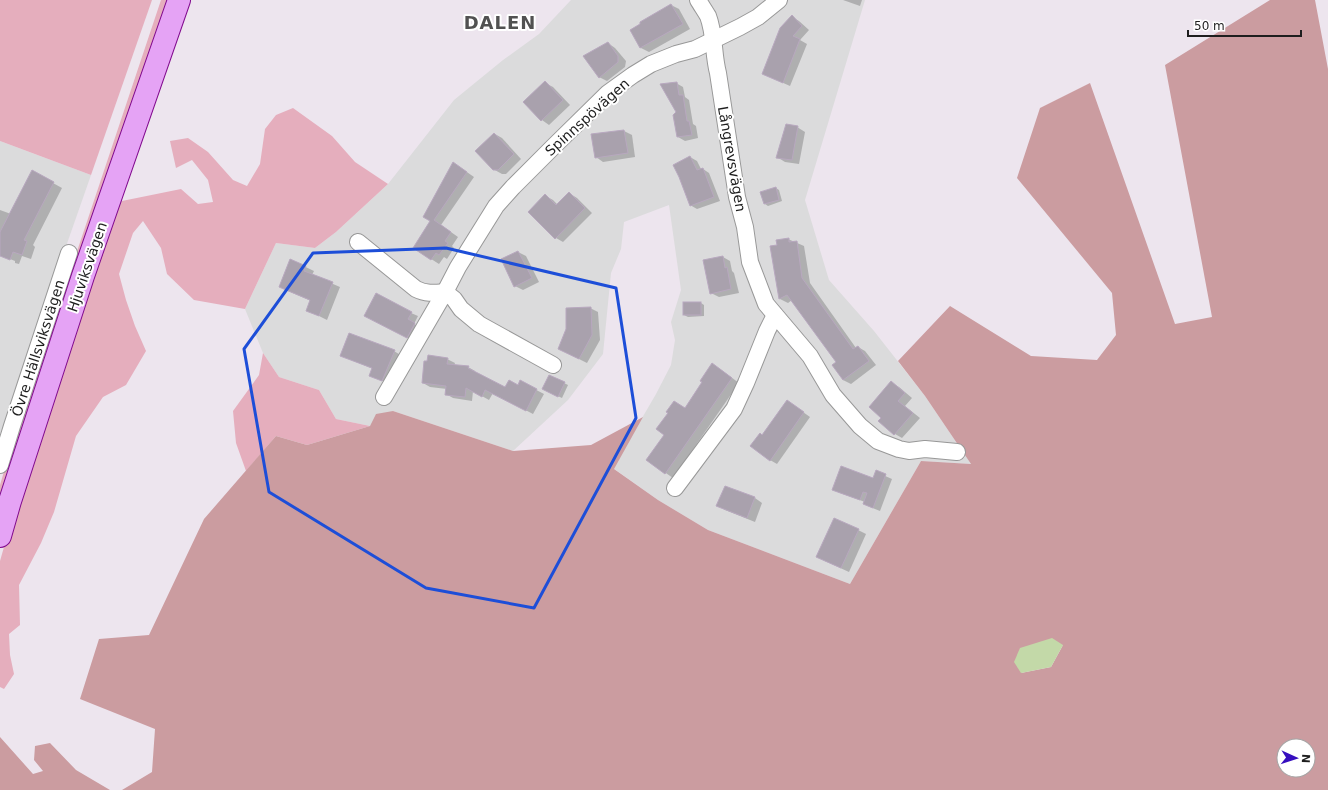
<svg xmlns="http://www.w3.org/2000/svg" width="1328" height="790" font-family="'DejaVu Sans',sans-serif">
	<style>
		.residential { fill: #dbdbdc }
		.grass { fill: #e5aebd }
		.forest { fill: #cb9ca0; fill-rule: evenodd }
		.water { fill: #c3d9a8 }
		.shadow { fill: #0003 }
		.building { fill: #a9a1ad; stroke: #b8a8bf }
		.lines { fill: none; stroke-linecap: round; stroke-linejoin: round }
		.minor-casing { stroke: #989898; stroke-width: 18 }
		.primary-casing { stroke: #810a8e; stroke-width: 24 }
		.minor { stroke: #fff; stroke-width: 16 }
		.primary { stroke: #e5a3f5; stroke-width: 22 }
		.marked { fill: none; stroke: #1d4ed8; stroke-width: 3; stroke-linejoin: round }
		.labels { text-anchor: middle; stroke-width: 4; stroke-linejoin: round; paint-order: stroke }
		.street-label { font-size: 14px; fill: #1e1e1e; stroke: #fff }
		.district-label { font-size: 18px; font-weight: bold; letter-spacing: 1px; fill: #515151; stroke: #fff }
	</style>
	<rect width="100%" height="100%" fill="#ede5ee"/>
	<g class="residential">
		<polygon points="571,0 865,0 805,200 829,280 874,331 925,396 971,464 921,461 850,584 708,530 658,500 613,468 656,394 671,365 675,340 671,322 681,290 669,205 624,222 621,249 611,273 603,354 568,400 513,451 393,411 370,426 336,419 319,390 279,377 263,353 245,309 276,243 315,248 336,232 388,184 454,100 503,60 539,34"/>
		<polygon points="0,141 91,175 0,435"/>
	</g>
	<g class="grass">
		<polygon points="0,0 152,0 91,175 0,141"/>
		<polygon points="161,0 171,0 71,279 0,495 0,485 8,458"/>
		<polygon points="293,108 332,136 355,162 388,184 336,232 315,248 276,243 245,309 194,300 167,274 161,248 143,221 133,233 119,274 126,300 135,326 146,351 126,385 103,397 76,436 54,512 41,543 19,585 20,625 9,634 10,655 14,674 4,689 0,687 0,561 32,449 117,202 181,189 198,204 213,202 208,180 192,160 176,168 170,141 188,138 208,152 233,180 247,186 260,164 265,129 276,115"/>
		<polygon points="263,353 279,377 319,390 336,419 370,426 307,445 276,436 246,471 236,443 233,411 259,375"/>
	</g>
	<g class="forest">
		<path d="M1270 0H1315L1328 69V790H122L152 772 155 729 80 699 99 639 149 635 204 519 276 436 307 445 370 426 376 414 393 411 513 451 591 445 643 417 614 469 658 500 708 530 850 584 921 461 971 464 925 396 898 361 950 306 1031 356 1097 360 1116 335 1112 293 1017 178 1040 108 1090 83 1175 324 1212 317 1165 65ZM1063 645 1051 667 1021 673ZM1284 746H1308V770H1284Z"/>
		<polygon points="0,737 33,774 43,771 34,760 35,746 50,743 76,770 110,790 0,790"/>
	</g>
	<polygon class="water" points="1052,638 1063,645 1051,667 1021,673 1014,662 1020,648"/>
	<g class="shadow">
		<polygon points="843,0 862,0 860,6"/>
		<polygon points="671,5 679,9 690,29 649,52 641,48 631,30"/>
		<polygon points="792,17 799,21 809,30 800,40 807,44 790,86 763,74"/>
		<polygon points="608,43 615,48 626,61 625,67 607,81 599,77"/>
		<polygon points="545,83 553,87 570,105 549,125 542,120 525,102"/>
		<polygon points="676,83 683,87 685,97 689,100 693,124 696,126 698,138 685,141 678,137"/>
		<polygon points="797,127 805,132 799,164 785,162 777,157"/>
		<polygon points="624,131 632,135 635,157 603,162 596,157"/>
		<polygon points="495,134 502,138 521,159 506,174 502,174 493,169"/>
		<polygon points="690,157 697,161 701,169 703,169 709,173 720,201 697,209 690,205"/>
		<polygon points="461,168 474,177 441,225 458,237 452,246 454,248 447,259 444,257 439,264 414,248 432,220"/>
		<polygon points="33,172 62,188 33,245 35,247 31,259 22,256 19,264 15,263 15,261 0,255 0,210 11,214"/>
		<polygon points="776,188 779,190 782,201 768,206 765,204"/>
		<polygon points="569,193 577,198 592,213 563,242 556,238 546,196 553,200 558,205"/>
		<polygon points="788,239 804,246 810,283 856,348 858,347 865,351 876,365 851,384 843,380 838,362 792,300 788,303 780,299 771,247 778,246"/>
		<polygon points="518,252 526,256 539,282 523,290 515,286 502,259"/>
		<polygon points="723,257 730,261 732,271 734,273 739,293 719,297 711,293"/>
		<polygon points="291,260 314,271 312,275 340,287 327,320 307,310 311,301 288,291 280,287"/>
		<polygon points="701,303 704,305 704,316 688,317 684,315"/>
		<polygon points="590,308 598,312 600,340 587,363 567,353"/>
		<polygon points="411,313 418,316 414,324 422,328 414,341 372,319"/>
		<polygon points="394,351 402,356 390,384 371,376 373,369 349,359 341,355"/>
		<polygon points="447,359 455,363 454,366 468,367 475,371 475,373 506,388 518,386 521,382 544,394 533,414 493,393 489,400 473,391 472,401 453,398 446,394 447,389 430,387 423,383"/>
		<polygon points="720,369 739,383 673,478 647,460 685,409"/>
		<polygon points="550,376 568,385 562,398 547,391"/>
		<polygon points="891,383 899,387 912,398 905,406 920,418 902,438 895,434 882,418"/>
		<polygon points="793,405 810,417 777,464 770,460 763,436"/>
		<polygon points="876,472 892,479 880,511 870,507 864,504 865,502 840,493 833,489 873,480"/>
		<polygon points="725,487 755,498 762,503 755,522 725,510 718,506"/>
		<polygon points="858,530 866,534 849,572 825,561"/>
	</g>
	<g class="building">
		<polygon points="671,4 683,24 640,48 630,30 640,24 640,22"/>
		<polygon points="792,15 802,26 793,36 800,39 783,83 762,74 780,28"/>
		<polygon points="608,42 618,56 618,62 599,78 583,56"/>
		<polygon points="545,81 563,100 541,121 523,102"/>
		<polygon points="677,82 679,95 683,95 687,121 689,121 692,135 677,137 673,115 676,112 660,84"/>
		<polygon points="786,124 798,126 792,160 776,158"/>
		<polygon points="624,130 628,153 595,158 591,134"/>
		<polygon points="494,133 514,154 498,170 493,170 475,151"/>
		<polygon points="690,156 697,170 703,168 714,197 690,206 679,177 673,165"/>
		<polygon points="453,162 467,172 434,220 451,232 445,241 448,243 439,255 436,253 431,260 413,248 430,221 423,217"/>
		<polygon points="32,170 54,182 24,240 27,241 22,255 13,252 10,260 0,256 0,232"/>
		<polygon points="776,187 779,200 764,204 760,192"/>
		<polygon points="569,192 585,208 555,239 528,212 545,194 556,205"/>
		<polygon points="789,238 789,242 797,241 802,278 853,349 858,346 869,361 843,380 832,365 836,362 787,295 779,299 770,246 777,245 776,240"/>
		<polygon points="518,251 532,278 514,287 501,259"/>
		<polygon points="723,256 725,268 727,267 731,289 710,294 703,260"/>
		<polygon points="290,259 306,266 304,271 333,282 319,316 306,311 310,300 279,287"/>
		<polygon points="376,293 412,312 408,319 415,323 407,338 364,316"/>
		<rect x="683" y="302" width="18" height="13"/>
		<polygon points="591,307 592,335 579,359 558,349 566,329 566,308"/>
		<polygon points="349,333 395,350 382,381 369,376 372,368 340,356"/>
		<polygon points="428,355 448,358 447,364 469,366 468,368 505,387 509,380 518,385 520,380 537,389 526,411 485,390 482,397 466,388 465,397 445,395 446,386 422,383 424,361 427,361"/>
		<polygon points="712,363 732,378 665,474 646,460 664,435 656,429 668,413 666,412 674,401 685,408 702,382 700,381"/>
		<polygon points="549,375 565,382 558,397 542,389"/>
		<polygon points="891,381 905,393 898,401 913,413 894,435 878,421 881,418 869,407"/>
		<polygon points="787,400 804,412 770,461 750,446 760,433 762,435"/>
		<polygon points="841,466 873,478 876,470 886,474 873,508 863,504 867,493 863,492 860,500 832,490"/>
		<polygon points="725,486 755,497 747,518 716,506"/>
		<polygon points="834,518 859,529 841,568 816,557"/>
	</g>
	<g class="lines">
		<g class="minor-casing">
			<g id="minor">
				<path d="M698 0C701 5 705 11 708 16 715 34 713 54 718 73L737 197 745 227 750 262 766 304 810 356 833 395 860 426 878 441 899 449 909 451 925 449 957 452"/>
				<path d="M358 242 416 289C426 294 434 293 445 292L454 299 461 309 479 324 553 365"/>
				<polyline points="384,397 445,292 458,267 496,206 513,187 553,147 608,93 633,75 651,64 676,54 695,49 740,27 758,17 779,0"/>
				<polyline points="0,465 12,426 69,253"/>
				<polyline points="675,488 734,409 746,383 767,331 775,315"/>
			</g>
		</g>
		<g class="primary-casing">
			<polyline id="primary" points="0,536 10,501 83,276 179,0"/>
		</g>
		<use href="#minor" class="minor"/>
		<use href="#primary" class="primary"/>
	</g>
	<path class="marked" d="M446 248 616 288 636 418 534 608 426 588 269 492 244 349 313 253Z"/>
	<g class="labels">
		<g class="street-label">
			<text transform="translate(587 117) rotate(-42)" y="5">Spinnspövägen</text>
			<text transform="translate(732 159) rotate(80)" y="5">Långrevsvägen</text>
			<text transform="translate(87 267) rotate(-71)" y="5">Hjuviksvägen</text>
			<text transform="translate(38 348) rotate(-72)" y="5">Övre Hällsviksvägen</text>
		</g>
		<g class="district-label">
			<text x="500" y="29">DALEN</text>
		</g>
	</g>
	<g transform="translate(1296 758) rotate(93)"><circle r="19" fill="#ffffff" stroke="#a5a5a5"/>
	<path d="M0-3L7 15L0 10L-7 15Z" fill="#360ebf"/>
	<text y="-6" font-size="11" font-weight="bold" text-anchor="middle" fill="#1e1e1e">N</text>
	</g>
	<path d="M1188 30v6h113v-6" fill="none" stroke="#1e1e1e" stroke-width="2"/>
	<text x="1194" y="30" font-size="12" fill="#1e1e1e" stroke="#ffffff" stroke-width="3" paint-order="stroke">50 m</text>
</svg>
